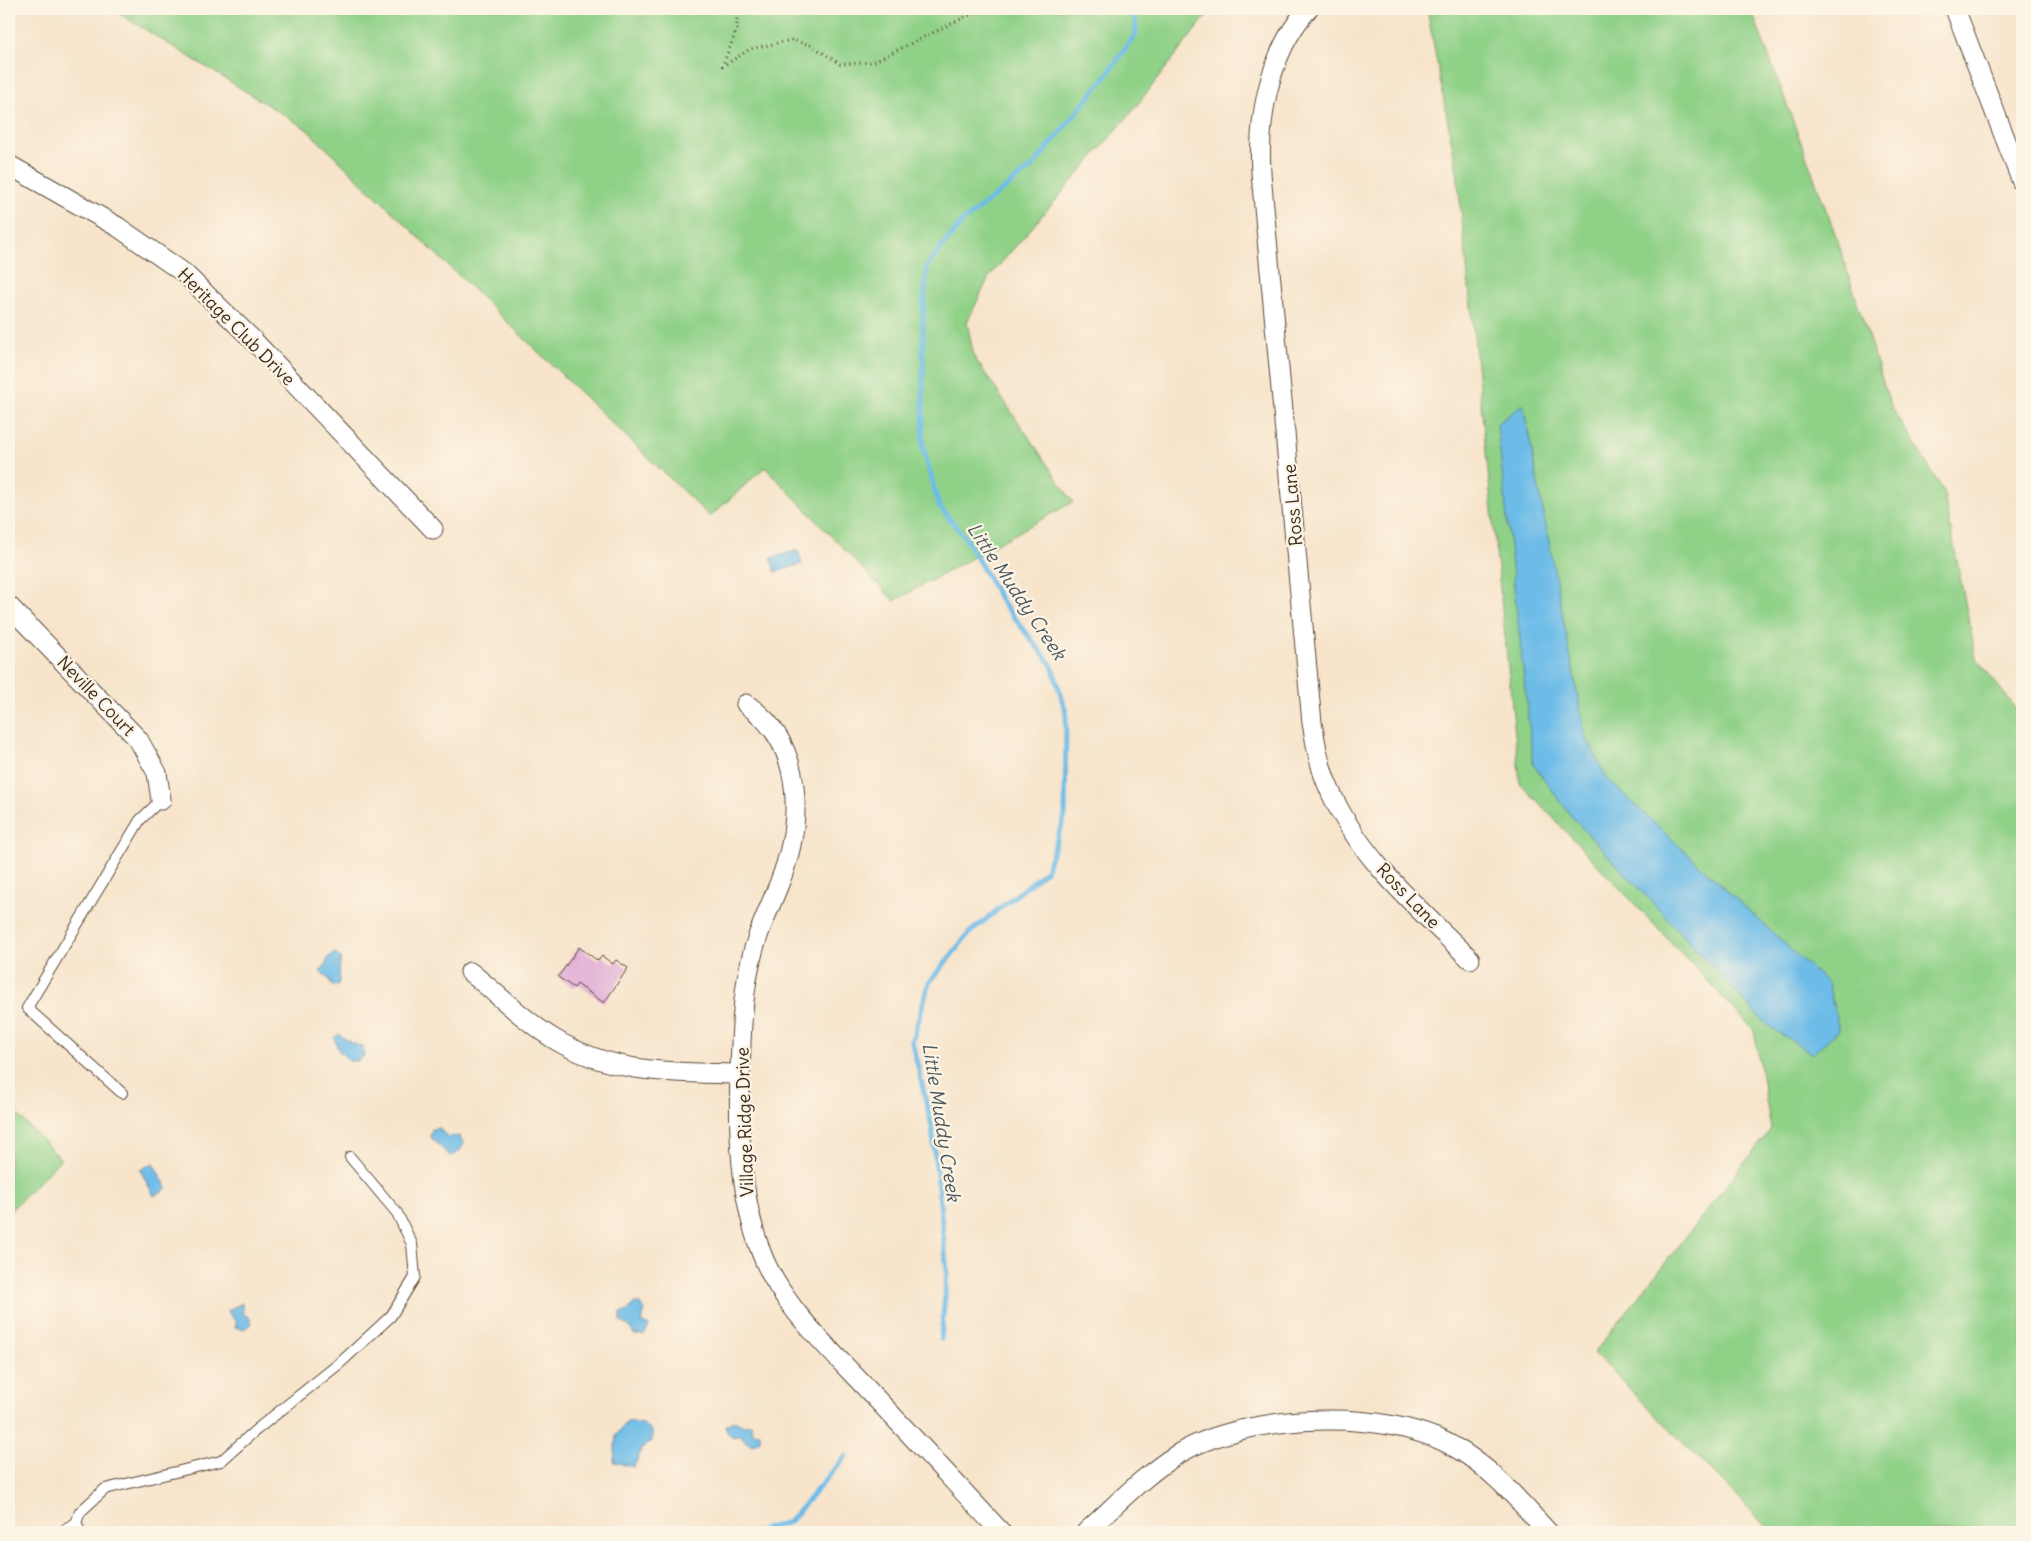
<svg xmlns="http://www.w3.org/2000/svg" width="2031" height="1541" font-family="Delius,sans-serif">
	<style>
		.green { fill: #90d188; stroke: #667e53 }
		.water { fill: #6dbce8; stroke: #547383 }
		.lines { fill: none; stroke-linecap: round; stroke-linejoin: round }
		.stream { stroke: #6dbce8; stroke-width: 5 }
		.building { fill: #e2afd7 }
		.lane-casing { stroke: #574638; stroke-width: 12 }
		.street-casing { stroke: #574638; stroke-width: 21 }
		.path { stroke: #574638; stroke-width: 3; stroke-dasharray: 1 4; stroke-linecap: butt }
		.lane { stroke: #fff; stroke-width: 10 }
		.street { stroke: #fff; stroke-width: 19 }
		.labels { text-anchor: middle; stroke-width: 4.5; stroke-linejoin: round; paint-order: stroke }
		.street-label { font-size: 18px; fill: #3b2a1e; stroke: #fcf5e5 }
		.water-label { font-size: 19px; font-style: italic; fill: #4a565b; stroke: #fcf5e5 }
	</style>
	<rect width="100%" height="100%" fill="#fcf5e5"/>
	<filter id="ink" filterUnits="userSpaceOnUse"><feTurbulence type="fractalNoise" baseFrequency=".02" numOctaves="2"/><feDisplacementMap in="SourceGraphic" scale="10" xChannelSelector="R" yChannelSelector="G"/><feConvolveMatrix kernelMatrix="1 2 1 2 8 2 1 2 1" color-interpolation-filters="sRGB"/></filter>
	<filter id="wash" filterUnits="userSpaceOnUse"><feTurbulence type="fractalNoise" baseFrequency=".0096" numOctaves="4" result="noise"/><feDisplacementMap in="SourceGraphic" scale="20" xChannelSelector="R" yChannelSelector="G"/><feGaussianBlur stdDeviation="1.12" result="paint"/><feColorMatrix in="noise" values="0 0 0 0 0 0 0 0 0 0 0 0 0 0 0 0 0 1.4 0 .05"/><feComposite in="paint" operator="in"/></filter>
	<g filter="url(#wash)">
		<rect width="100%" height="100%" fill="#f7e4cb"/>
		<g class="green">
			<polygon points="112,9 1221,9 1207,15 1131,113 989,277 967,322 974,357 1073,502 894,601 765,467 710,517 305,128"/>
			<polygon points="1427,9 1751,9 1836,236 1890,404 1943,490 1976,658 2022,716 2022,1532 1772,1532 1594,1353 1771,1129 1754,1030 1520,783 1457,171"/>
			<polygon points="9,1106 61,1159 9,1212"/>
		</g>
		<g class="water">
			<polygon points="1523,404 1585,734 1607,779 1828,984 1839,1030 1812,1054 1767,1025 1571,816 1533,764 1497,424"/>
			<polygon points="798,550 802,564 775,572 771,558"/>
			<path d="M336 953 341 958C338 968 341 976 338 985L332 986 328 978 320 972 326 964 328 957Z"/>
			<polygon points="339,1034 349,1042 363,1047 364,1056 357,1061 349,1061 339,1051 334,1038"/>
			<path d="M440 1128C445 1137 449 1138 459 1136L464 1144 459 1152 450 1156 430 1137 432 1129Z"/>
			<polygon points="153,1163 167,1188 154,1196 140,1170"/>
			<polygon points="242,1303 243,1314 249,1317 252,1324 243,1329 235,1327 237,1321 231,1317 228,1310"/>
			<polygon points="634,1303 640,1304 645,1311 641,1322 649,1326 644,1335 634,1335 629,1326 621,1322 621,1313 628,1311"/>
			<polygon points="734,1420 744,1425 751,1424 752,1432 760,1433 760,1440 753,1445 747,1443 741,1435 733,1437 727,1432 726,1425"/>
			<polygon points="628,1421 643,1424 652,1432 652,1441 642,1449 634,1467 614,1462 616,1435"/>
		</g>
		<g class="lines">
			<g class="stream">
				<polyline points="941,1339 947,1271 932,1127 912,1042 929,983 969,933 1046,871 1065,816 1066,712 1052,666 1002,602 966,539 939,506 923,447 923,309 927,266 961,223 1033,166 1106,76 1136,33 1134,9"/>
				<polyline points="655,1532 664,1529 686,1532"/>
				<polyline points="755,1532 789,1522 846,1456"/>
			</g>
		</g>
		<g id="blocks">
			<polygon class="building" points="579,947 598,961 602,956 613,964 616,960 628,968 604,1003 577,984 574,988 558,977"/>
		</g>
	</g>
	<g filter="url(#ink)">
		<use href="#blocks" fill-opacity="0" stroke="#574638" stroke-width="1"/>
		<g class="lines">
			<g class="lane-casing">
				<g id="lane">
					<polyline points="122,1093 27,1008 140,820 161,800"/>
					<polyline points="74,1529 80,1512 105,1489 221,1461 256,1430 340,1363 391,1316 415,1277 412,1244 397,1213 350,1157"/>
				</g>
			</g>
			<g class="street-casing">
				<g id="street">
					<path d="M1308 9C1267 55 1256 125 1262 185L1312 723C1316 744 1319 766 1328 786 1357 856 1417 907 1470 959"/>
					<polyline points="1955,9 2022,182"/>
					<polyline points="9,165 118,227 184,273 250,337 433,529"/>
					<polyline points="9,606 138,739 157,773 161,800"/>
					<path d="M746 704C806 744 803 824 779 884 768 912 756 935 750 964 742 999 741 1038 740 1073 738 1132 740 1196 761 1252 781 1306 830 1349 868 1390 913 1437 957 1485 1001 1532"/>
					<path d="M470 972C498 994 524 1021 554 1039 614 1075 673 1072 740 1074"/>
					<polyline points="69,1532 74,1529"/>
					<path d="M1086 1532C1116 1505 1144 1475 1178 1454 1246 1413 1388 1407 1456 1448 1492 1468 1520 1502 1548 1532"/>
				</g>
			</g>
			<g class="path">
				<polyline points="722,67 750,49 792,40 813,46 840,64 873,62 967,16 989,9"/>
				<polyline points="722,67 737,29 737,9"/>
			</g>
			<use href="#lane" class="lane"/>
			<use href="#street" class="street"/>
		</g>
	</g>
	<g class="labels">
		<g class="street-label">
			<text transform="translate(236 327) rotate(45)" y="6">Heritage Club Drive</text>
			<text transform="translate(1293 505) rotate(-95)" y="6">Ross Lane</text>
			<text transform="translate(96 696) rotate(46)" y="6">Neville Court</text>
			<text transform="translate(1408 896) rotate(46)" y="6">Ross Lane</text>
			<text transform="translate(745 1122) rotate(-92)" y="6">Village Ridge Drive</text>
		</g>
		<g class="water-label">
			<text transform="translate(1017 591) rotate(56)" y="7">Little Muddy Creek</text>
			<text transform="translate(942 1122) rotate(81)" y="7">Little Muddy Creek</text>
		</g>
	</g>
	<rect width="2031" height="1541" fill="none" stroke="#fcf5e5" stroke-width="30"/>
</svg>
